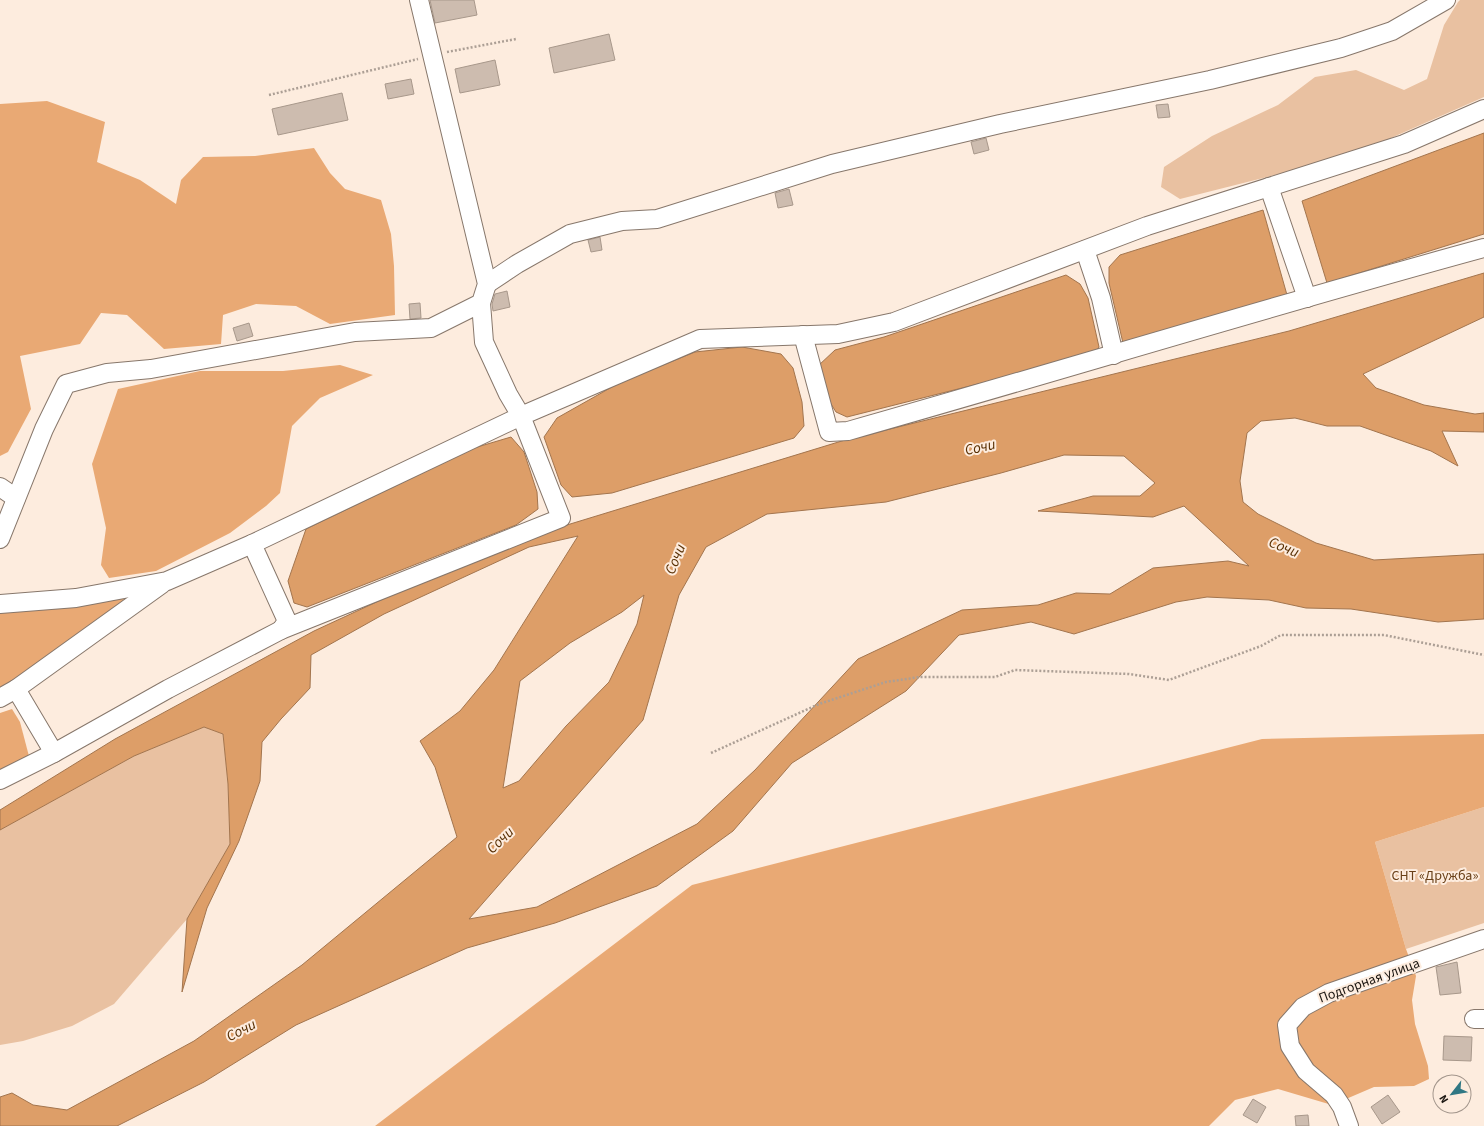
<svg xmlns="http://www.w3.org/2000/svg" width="1484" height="1126" font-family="'Source Sans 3',sans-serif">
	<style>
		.green { fill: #e9c1a1 }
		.forest { fill: #e9a974 }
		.water { fill: #dd9e68; stroke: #a3754e; fill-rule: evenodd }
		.building { fill: #cdbcaf; stroke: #a8988b }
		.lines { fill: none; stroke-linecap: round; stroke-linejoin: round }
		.minor-casing { stroke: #87776b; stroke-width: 20 }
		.path { stroke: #ac9f95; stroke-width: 2.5; stroke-dasharray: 2 2; stroke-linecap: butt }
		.minor { stroke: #fff; stroke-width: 18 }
		.labels { text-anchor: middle; stroke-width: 4; stroke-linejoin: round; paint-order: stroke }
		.park-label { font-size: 14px; fill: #6a4018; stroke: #fdecde }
		.street-label { font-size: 14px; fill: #1b1611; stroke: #fdecde }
		.water-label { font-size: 15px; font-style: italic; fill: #582f03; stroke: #fdecde }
	</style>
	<rect width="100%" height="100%" fill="#fdecde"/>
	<g class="green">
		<polygon points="1460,0 1484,0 1484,97 1350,156 1180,199 1161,187 1164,167 1212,136 1278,105 1315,77 1356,70 1404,90 1427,79 1444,25 1458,2"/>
		<polygon points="204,727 223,734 228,784 230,844 187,919 114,1004 72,1026 23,1041 0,1045 0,830 134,756"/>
		<polygon points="1484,807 1484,923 1406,949 1375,842"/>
	</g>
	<g class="forest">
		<polygon points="47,101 105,122 97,162 140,180 176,204 181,180 203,157 255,156 314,148 330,173 345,189 381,200 391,234 394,266 395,315 330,324 296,306 256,304 223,315 221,344 164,349 127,315 101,313 80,344 20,356 31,409 8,452 0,456 0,104"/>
		<polygon points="340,365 373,375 320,398 292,426 280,493 266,506 230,533 156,571 109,578 101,565 106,528 92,464 118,389 200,371 283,371"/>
		<polygon points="118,597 124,599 123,604 0,692 0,611"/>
		<polygon points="12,709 20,722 30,760 0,775 0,713"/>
		<polygon points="1484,734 1484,807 1375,842 1406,949 1416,976 1412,1000 1415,1024 1428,1066 1429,1079 1414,1086 1374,1087 1332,1105 1278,1089 1235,1100 1209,1126 375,1126 692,885 1262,739"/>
	</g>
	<g class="water">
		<polygon points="1484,133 1484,234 1327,283 1302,201"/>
		<polygon points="1263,210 1287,295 1123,343 1109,283 1109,267 1120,255"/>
		<path d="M1484 273V317L1363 374 1376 388 1424 405 1475 414 1484 413V432L1442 431 1458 466 1431 451 1360 426H1327L1295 418 1261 421 1247 433 1240 481 1243 502 1258 514 1316 543 1374 560 1484 554V619L1438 622 1351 609 1306 608 1269 600 1207 597 1176 602 1074 634 1031 622 959 635 906 691 792 763 733 831 657 886 555 923 467 948 296 1025 204 1082 117 1126H0V1097L12 1093 33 1105 67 1110 194 1041 302 965 457 837 435 767 420 741 460 711 494 670 578 536 529 547 384 614 311 655 310 688 281 719 262 742 260 781 239 841 207 908 182 992 187 919 230 844 228 784 223 734 204 727 134 756 0 830V810L115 739 314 631 495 547 845 440 1289 331ZM1064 455 1124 456 1155 483 1140 496H1093L1038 511 1153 517 1184 506 1249 566 1228 561 1153 568 1110 594 1076 593 1038 605 962 610 858 659 755 770 697 824 537 907 469 919 643 720 679 595 706 547 767 514 886 502 1001 473ZM644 595 637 624 609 682 566 726 519 781 503 788 520 681 570 643 622 612Z"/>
		<polygon points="1066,275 1080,284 1088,298 1099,347 1093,355 847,417 836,412 818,383 818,366 835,350 884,337"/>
		<polygon points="742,347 781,354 793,368 802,402 804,426 794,438 612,493 572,497 561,485 544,437 557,418 619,383 695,352"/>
		<polygon points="511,437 524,452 537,492 538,509 516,525 307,607 294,603 288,581 306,529 474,448"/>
	</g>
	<g class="building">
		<polygon points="430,0 474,0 477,15 435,23"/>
		<polygon points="609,34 615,60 554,73 549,48"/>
		<polygon points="495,60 500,85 460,93 455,69"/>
		<polygon points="411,79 414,94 388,99 385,84"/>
		<polygon points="342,93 348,120 278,135 272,109"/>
		<polygon points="1168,104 1170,117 1158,118 1156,105"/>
		<polygon points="986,138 989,150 974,154 971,142"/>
		<polygon points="789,189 793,205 778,208 775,193"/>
		<polygon points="600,237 602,250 591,252 588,240"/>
		<polygon points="507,291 510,307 493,311 492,304 495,294"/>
		<polygon points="420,303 421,318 410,319 409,304"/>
		<polygon points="249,323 253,336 237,341 233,328"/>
		<polygon points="1457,962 1461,993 1440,995 1436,967"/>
		<polygon points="1444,1036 1472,1037 1471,1061 1443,1060"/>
		<polygon points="1388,1095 1400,1112 1382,1124 1371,1107"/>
		<polygon points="1253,1099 1266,1107 1257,1123 1243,1115"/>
		<polygon points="1308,1115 1309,1126 1296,1126 1295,1116"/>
	</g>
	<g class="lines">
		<g class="minor-casing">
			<g id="minor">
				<polyline points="1269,187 1307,298"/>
				<polyline points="1085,250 1101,298 1114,355"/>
				<polyline points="487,284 517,264 570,234 622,221 657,219 832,164 1000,124 1210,80 1341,48 1392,31 1446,0"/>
				<path d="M803 335 829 432 848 431C1060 371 1271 306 1484 248"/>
				<polyline points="0,487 16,498"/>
				<polyline points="0,539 44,429 66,384 107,373 151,369 355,332 431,328 481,303 487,284 419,0"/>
				<polyline points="252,544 287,621 281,630 561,518 521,416 700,339 838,334 894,322 1147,226 1404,144 1484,109"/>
				<polyline points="162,584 16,689 54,753 168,689 281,630"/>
				<polyline points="0,604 76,598 167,581 252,544 521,416 508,394 484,342 481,303"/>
				<polyline points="0,698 16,689"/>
				<polyline points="0,780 54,753"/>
				<polyline points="1474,1019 1484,1019"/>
				<polyline points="1349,1126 1342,1107 1334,1095 1306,1071 1290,1046 1287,1025 1303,1007 1329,993 1484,939"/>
			</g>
		</g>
		<g class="path">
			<polyline points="447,52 516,39"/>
			<polyline points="269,95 418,59"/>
			<polyline points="711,753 819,704 886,682 920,677 995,677 1015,670 1129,674 1169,680 1261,646 1281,635 1384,635 1484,655"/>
		</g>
		<use href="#minor" class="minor"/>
	</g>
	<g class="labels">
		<g class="park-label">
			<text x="1435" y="880">СНТ «Дружба»</text>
		</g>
		<g class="street-label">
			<text transform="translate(1369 980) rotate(-20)" y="5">Подгорная улица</text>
		</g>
		<g class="water-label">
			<text transform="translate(980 447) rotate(-12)" y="5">Сочи</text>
			<text transform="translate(1284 547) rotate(22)" y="5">Сочи</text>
			<text transform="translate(675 559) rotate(-68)" y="5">Сочи</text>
			<text transform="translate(500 840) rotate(-44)" y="5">Сочи</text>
			<text transform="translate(241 1030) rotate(-27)" y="5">Сочи</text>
		</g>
	</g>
	<g transform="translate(1452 1094) rotate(239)"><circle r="19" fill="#fdecde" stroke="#a3968c"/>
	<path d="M0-3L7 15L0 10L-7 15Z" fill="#307783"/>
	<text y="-6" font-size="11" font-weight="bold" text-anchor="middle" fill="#1b1611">N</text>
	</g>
</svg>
